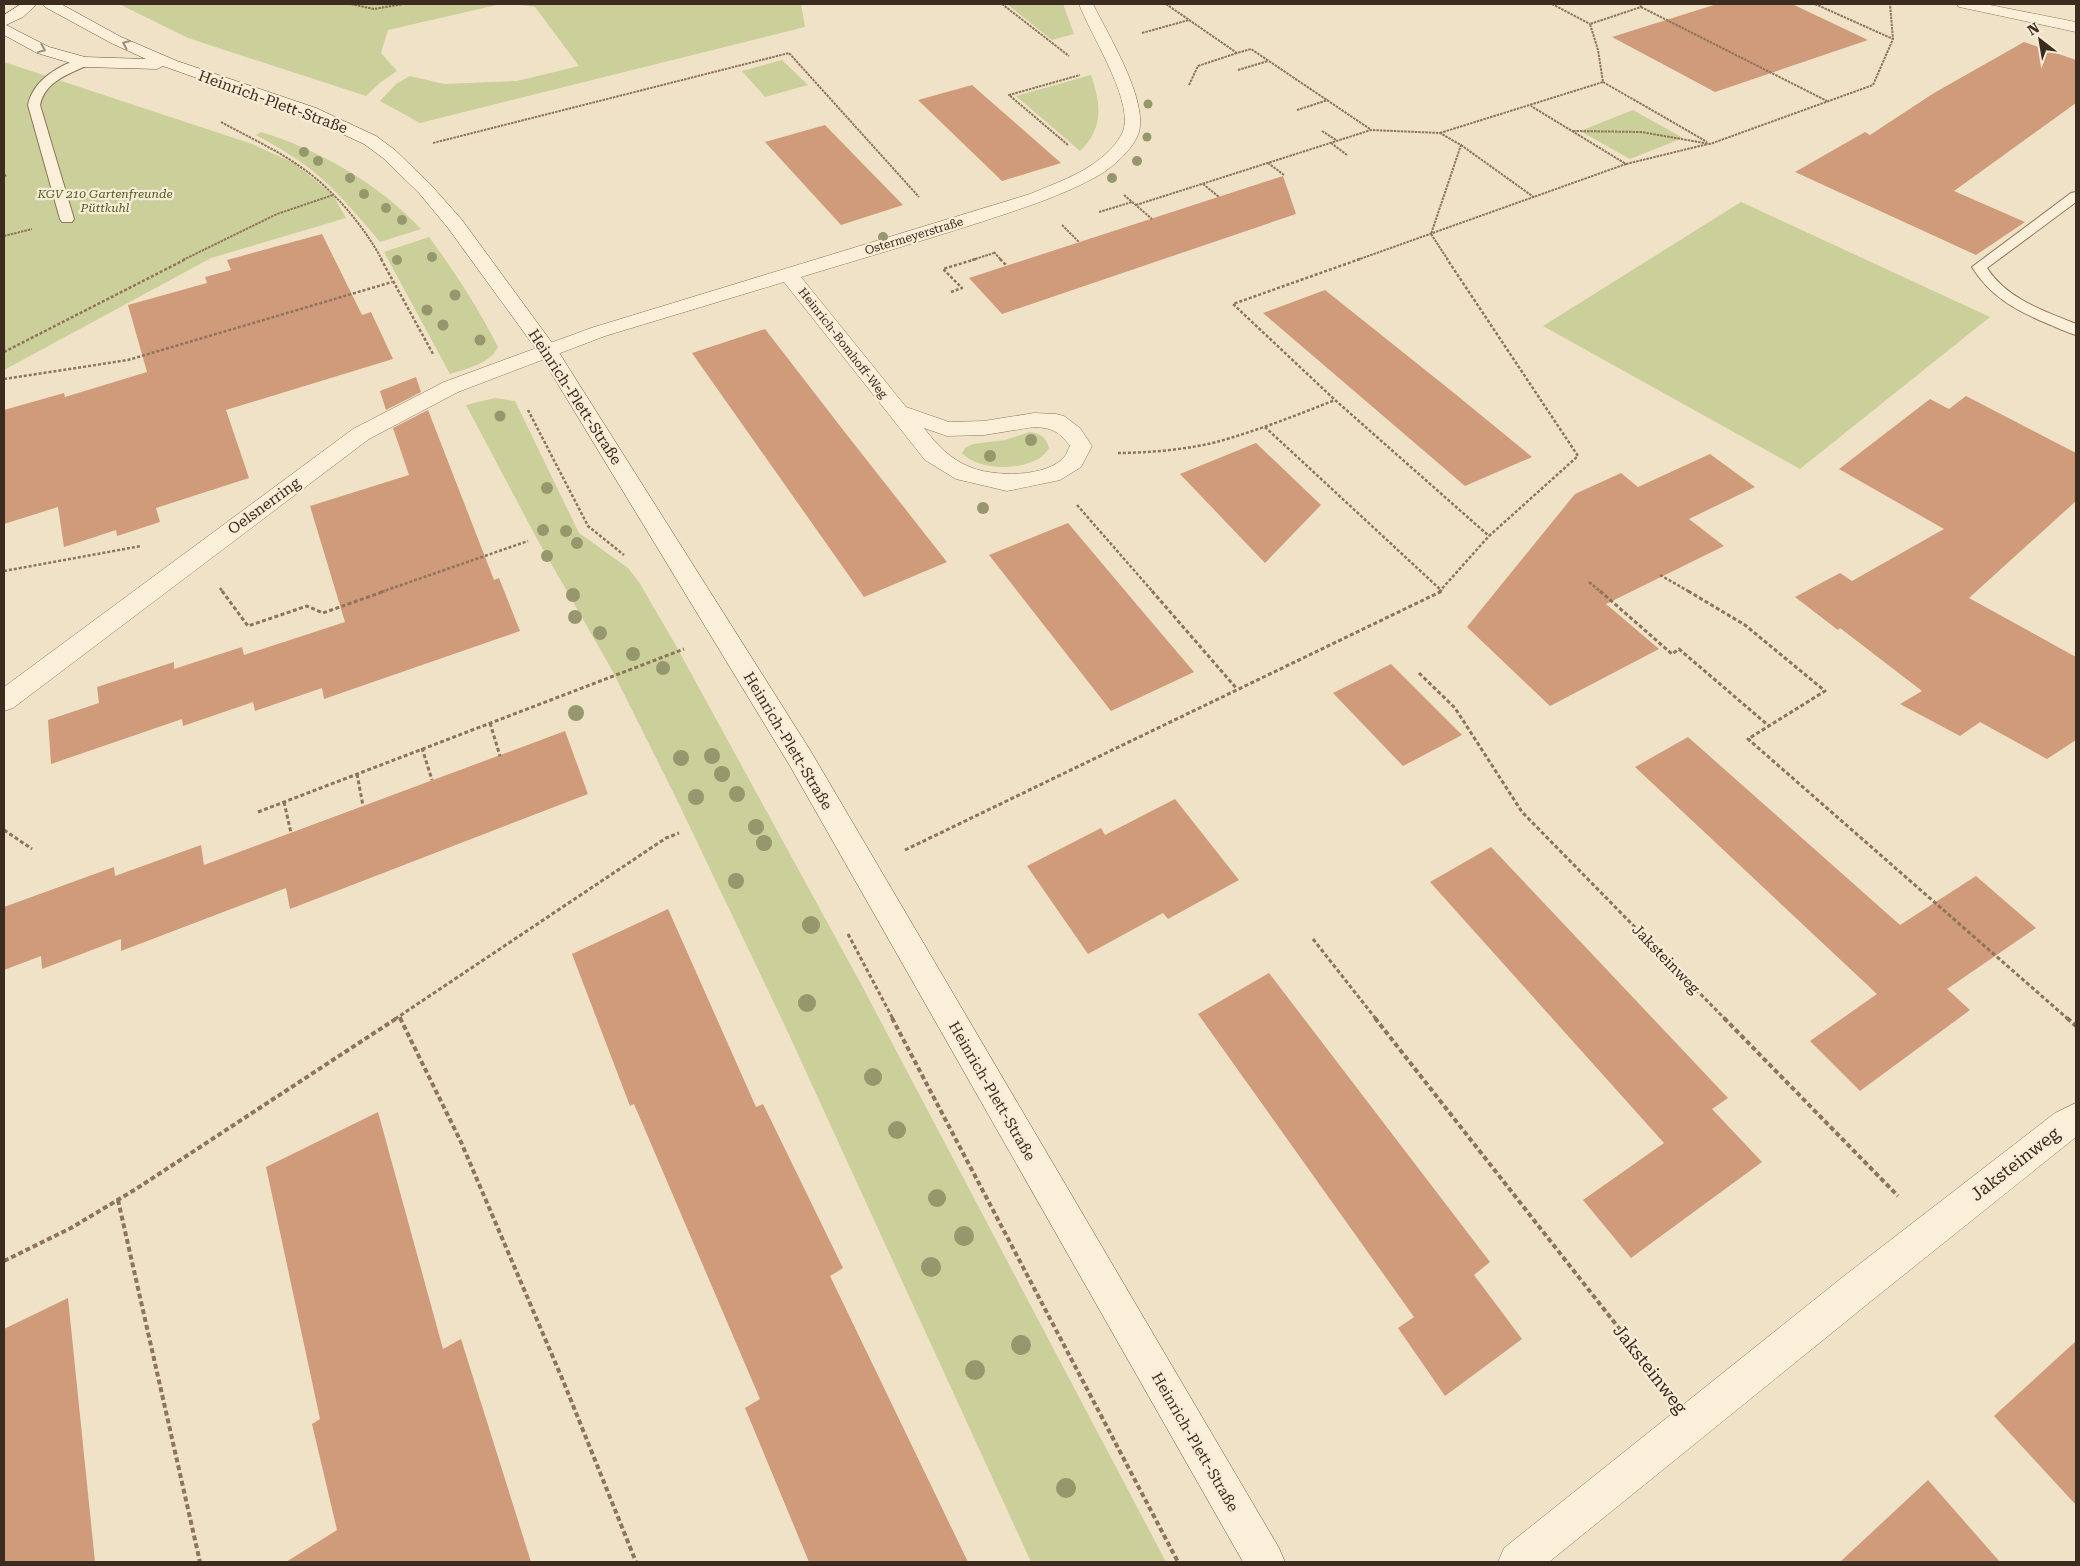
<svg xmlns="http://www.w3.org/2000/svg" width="2080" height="1566" font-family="'Roboto Serif',serif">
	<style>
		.green { fill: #cbcf99 }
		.building { fill: #d09b7a }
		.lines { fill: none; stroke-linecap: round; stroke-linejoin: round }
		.lane-casing { stroke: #8d745a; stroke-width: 2 }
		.street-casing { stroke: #8d745a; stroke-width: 1 }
		.secondary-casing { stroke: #6f553e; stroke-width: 1 }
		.path-far3 { stroke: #8d745a; stroke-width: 2; stroke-dasharray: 2.5 1; stroke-linecap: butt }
		.path-far2 { stroke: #8d745a; stroke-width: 2.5; stroke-dasharray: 3 2; stroke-linecap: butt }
		.path-far1 { stroke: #8d745a; stroke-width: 3; stroke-dasharray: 4 2.5; stroke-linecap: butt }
		.path { stroke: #8d745a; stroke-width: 4; stroke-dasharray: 5 3; stroke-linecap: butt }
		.lane { fill: #faf0da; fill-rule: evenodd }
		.street { fill: #faf0da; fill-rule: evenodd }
		.secondary { fill: #faf0da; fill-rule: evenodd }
		.tree { fill: #97976d }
		.oneway { stroke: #9b8e7c }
		.labels { text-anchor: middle; stroke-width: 4.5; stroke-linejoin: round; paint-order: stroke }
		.far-park-label { font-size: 12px; font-style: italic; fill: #4e5a25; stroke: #f7edd6 }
		.far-street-label { font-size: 12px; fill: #3c2c1f; stroke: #f7edd6 }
		.street-label { font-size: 15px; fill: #3c2c1f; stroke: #f7edd6 }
		.near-street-label { font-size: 18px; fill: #3c2c1f; stroke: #f7edd6 }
	</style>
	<rect width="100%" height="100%" fill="#f0e2c6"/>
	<g class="green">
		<polygon points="119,4 501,4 388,30 381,53 397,71 381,82 366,96 188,38"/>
		<polygon points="514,4 801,4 805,27 420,123 380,101 396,84 410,76 444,84 517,81 579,66 535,7"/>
		<polygon points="1007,4 1063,4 1074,34 1052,40"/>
		<polygon points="782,60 808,85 765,97 742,71"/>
		<polygon points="4,62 252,144 294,163 333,195 346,218 211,258 4,370"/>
		<path d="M1091 75C1101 104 1104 128 1080 151L1016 96Z"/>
		<polygon points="1633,110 1683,138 1630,159 1580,131"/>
		<path d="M261 132C320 150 379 184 421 229L380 242C361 219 342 197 320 177 301 160 278 147 256 135Z"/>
		<polygon points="1741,202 1990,317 1800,469 1543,326"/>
		<path d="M429 237C455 272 478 308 498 347 491 363 466 369 450 374L384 252Z"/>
		<polygon points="495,398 515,401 579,533 628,568 639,582 675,644 861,984 1166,1562 1031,1562 785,1026 677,800 612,670 537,539 466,405"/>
		<path d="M1030 432C1041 434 1046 437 1049 448 1047 451 1044 455 1041 457 1021 471 979 471 962 453L965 448 973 444 1005 440Z"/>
	</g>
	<g class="building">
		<polygon points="1717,4 1792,4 1868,40 1715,92 1612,37"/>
		<polygon points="2024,42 2076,60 2076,103 1954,191 2025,222 1976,255 1795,172 1865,132 1870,135 1934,93"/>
		<polygon points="972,85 1061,163 1002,181 918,100"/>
		<polygon points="825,125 861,162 903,205 841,225 765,142"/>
		<polygon points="1283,176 1296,214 1002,314 969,278"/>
		<polygon points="322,234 362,315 371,312 393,359 226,410 249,478 156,508 160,522 117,536 116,530 64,547 58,507 4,524 4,410 64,393 65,397 147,372 128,305 207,283 205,277 231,270 227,260"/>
		<polygon points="1325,290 1454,393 1532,457 1465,486 1263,313"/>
		<polygon points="765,329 847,435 947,562 864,597 692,353"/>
		<polygon points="416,377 421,392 386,410 380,391"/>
		<polygon points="1966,396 2076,453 2076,501 1969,598 2076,657 2076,740 2047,759 1980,722 1960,736 1900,704 1922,691 1840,628 1838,630 1795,597 1840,573 1852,581 1944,529 1839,469 1930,399 1949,409"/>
		<polygon points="428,410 494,580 499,578 520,631 324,699 322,688 255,711 253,702 183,726 182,719 51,764 48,720 99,703 97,687 174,662 174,669 242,647 244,655 345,622 310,506 409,475 393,428"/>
		<polygon points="1256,443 1321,505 1265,563 1180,474"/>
		<polygon points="1710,454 1755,487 1689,519 1724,546 1606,604 1659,649 1550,706 1467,627 1575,494 1621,473 1638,487"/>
		<polygon points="1068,523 1132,599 1194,672 1111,711 989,555"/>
		<polygon points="1391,664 1462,735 1403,766 1333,693"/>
		<polygon points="565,731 588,794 290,909 286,888 121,951 121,939 42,969 41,956 4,970 4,907 114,867 115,876 201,845 204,865"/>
		<polygon points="1688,737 1900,925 1976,876 2036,928 1947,989 1970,1010 1860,1091 1810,1041 1877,994 1635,767"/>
		<polygon points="1175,799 1239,880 1168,919 1163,913 1088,954 1027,866 1101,828 1105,835"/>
		<polygon points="1491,847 1728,1098 1712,1109 1762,1162 1631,1258 1583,1200 1664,1143 1430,882"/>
		<polygon points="668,909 756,1107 763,1104 843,1268 830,1276 968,1562 809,1562 745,1408 760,1399 634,1104 630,1106 572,954"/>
		<polygon points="1269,973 1490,1262 1474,1275 1522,1339 1445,1396 1398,1328 1414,1317 1198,1014"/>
		<polygon points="378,1112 443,1349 461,1339 531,1562 286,1562 337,1530 312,1424 320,1419 266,1167"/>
		<polygon points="68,1298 95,1562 4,1562 4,1329"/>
		<polygon points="2076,1341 2076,1505 1994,1416"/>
		<polygon points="1928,1480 2000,1562 1840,1562"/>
	</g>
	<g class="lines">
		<g class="lane-casing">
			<g id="lane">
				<path d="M84 58 90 62 88 65C69 74 45 81 40 105L74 219 72 222H62L60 219 28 105C33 80 60 64 84 58Z"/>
				<path d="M2076 192V202L1987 268C2007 299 2044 311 2076 324V335C2066 332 2056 327 2046 323 2015 310 1990 296 1972 267L2071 193Z"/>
			</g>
		</g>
		<g class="street-casing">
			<g id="street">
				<path d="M1079 4H1093C1109 36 1143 92 1140 126 1139 146 1110 170 1094 178 1057 198 1017 210 978 223 919 242 860 259 801 277L906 407 949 422 984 421 1034 413 1056 414 1064 416 1080 428 1092 446 1081 467 1060 480 1007 491 956 479 925 460 784 282 605 336 458 392 369 439 13 708 4 711V687L353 429 444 382 591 328 1030 194C1053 184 1081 175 1101 158 1110 151 1121 139 1124 128 1131 96 1090 34 1079 4ZM1034 427C1052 428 1059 431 1070 446 1068 449 1067 454 1065 456 1048 478 993 477 970 467 950 459 937 445 924 428L947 436 984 435Z"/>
				<polygon points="1957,4 1985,4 2076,22 2076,32 1964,8 1959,7"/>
				<polygon points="2076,1103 2076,1137 1870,1302 1549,1562 1498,1562 1504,1548 1844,1276 2055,1113"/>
			</g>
		</g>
		<g class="secondary-casing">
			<polygon id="secondary" points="21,4 37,4 23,17 6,25 49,47 85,57 146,59 111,43 45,7 43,4 61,4 121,37 177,61 316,108 376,136 395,150 431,185 462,220 558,351 810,750 1279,1548 1285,1562 1243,1562 790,766 539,353 448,228 419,193 383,158 364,144 304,116 163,66 157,69 84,67 37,53 4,35 4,15"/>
		</g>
		<g class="path-far3">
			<polyline points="351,4 374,9 403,4"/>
			<polyline points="1002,4 1069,56"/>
			<polyline points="1166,4 1237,53 1251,49 1370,129"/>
			<polyline points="1552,4 1590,24"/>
			<polyline points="1815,4 1893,39"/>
			<polyline points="1641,7 1827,101"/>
			<polyline points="1142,33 1189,20"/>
			<polyline points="1238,70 1268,61"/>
			<polyline points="1603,82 1707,142"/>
			<polyline points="1189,85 1198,66 1237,53"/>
			<polyline points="1297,110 1328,100"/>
			<path d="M221 122C252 139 286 154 314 177 339 197 367 231 382 260"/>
			<polyline points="1322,131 1336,140"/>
			<polyline points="1573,131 1641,132 1710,144 1873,85 1893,39 1890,4"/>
			<polyline points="1440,133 1603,82 1598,50 1590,24 1641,7 1640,4"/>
			<polyline points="433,143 789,53 919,197"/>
			<polyline points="1331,143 1347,155"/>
			<polyline points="1068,145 1009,95 1080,75"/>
			<polyline points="1461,145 1535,198"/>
			<polyline points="1268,163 1284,175"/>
			<polyline points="1626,164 1708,144"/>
			<polyline points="4,176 7,175"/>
			<polyline points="1203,184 1219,197"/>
			<polyline points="1124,195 1152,219"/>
			<polyline points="1136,205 1371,130 1440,133 1461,145 1431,234 1448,260"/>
			<polyline points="1099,212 1132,202"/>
			<polyline points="1062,225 1079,242"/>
			<polyline points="4,236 32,229"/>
			<polyline points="994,252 1001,260"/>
			<polyline points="183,260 277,214 333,195"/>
			<polyline points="972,260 994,253"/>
			<polyline points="1357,260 1626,164 1531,106"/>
		</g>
		<g class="path-far2">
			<polyline points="381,259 433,354"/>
			<polyline points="1000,259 1007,266"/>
			<polyline points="1360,259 1233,304 1335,400 1489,536"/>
			<polyline points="951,292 962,288 943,269 976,259"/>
			<polyline points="4,352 186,259"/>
			<polyline points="4,379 128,360 392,282"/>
			<polyline points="528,410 588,526 624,555"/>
			<polyline points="1265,427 1442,591"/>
			<path d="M1118 453C1148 453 1192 449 1220 441 1259 430 1297 415 1335 400"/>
			<polyline points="1077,505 1153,592"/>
			<polyline points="4,571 141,546"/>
			<polyline points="1660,575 1690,592"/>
			<polyline points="1589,582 1601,592"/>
			<polyline points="220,588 223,592"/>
			<polyline points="381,592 528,541"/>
			<polyline points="1439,592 1489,536 1578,456 1447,259"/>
		</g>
		<g class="path-far1">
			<polyline points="222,591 248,626 307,606 323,613 385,591"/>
			<polyline points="1152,591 1237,689"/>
			<polyline points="1600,591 1672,654 1679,649 1769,726"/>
			<polyline points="1688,591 1745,625 1825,691 1748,739 2068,1019"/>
			<polyline points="1419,673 1455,708 1522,812 1725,1019"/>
			<polyline points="490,723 500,756"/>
			<polyline points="422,748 432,780"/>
			<polyline points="357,774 363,806"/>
			<polyline points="284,802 291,833"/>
			<polyline points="258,812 684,649"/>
			<polyline points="4,830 32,849"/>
			<polyline points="905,850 1442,591"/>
			<polyline points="848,934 893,1019"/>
			<polyline points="1313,939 1376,1019"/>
			<polyline points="400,1017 401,1019"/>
			<polyline points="395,1019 666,838 679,833"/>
		</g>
		<g class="path">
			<polyline points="400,1018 461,1142 564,1383 636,1562"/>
			<polyline points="892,1018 1178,1562"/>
			<polyline points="1375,1018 1662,1383"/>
			<polyline points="1724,1018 1898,1196"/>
			<polyline points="2067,1018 2076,1026"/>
			<polyline points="118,1200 200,1562"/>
			<polyline points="4,1261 71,1228 136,1189 397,1018"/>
		</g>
		<use href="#lane" class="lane"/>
		<use href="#street" class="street"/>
		<use href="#secondary" class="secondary"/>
	</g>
	<g class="tree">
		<circle cx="1148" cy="104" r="4.5"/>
		<circle cx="1147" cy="137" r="4.5"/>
		<circle cx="304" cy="152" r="5"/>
		<circle cx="318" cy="161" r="5"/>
		<circle cx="1137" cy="161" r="5"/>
		<circle cx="350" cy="178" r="5"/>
		<circle cx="1112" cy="178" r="5"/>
		<circle cx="364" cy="194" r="5"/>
		<circle cx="386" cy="208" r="5"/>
		<circle cx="402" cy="220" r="5"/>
		<circle cx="883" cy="237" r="5"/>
		<circle cx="432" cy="257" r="5"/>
		<circle cx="397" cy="260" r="5"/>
		<circle cx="455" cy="295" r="5.5"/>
		<circle cx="427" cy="310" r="5.5"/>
		<circle cx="443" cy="325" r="5.5"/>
		<circle cx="480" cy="340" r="5.5"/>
		<circle cx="500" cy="416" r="5.5"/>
		<circle cx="1031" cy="440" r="6"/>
		<circle cx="990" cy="456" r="6"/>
		<circle cx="547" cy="488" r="6"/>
		<circle cx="983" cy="508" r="6"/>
		<circle cx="543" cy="530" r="6"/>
		<circle cx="566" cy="531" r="6"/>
		<circle cx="577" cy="543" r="6"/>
		<circle cx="547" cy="556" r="6"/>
		<circle cx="573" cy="595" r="7"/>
		<circle cx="575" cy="617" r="7"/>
		<circle cx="600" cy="633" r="7"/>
		<circle cx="633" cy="654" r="7"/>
		<circle cx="663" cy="668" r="7"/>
		<circle cx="576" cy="713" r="8"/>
		<circle cx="712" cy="756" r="8"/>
		<circle cx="681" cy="758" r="8"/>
		<circle cx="722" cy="774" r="8"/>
		<circle cx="737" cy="794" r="8"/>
		<circle cx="696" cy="797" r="8"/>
		<circle cx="756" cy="827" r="8"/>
		<circle cx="764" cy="843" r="8"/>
		<circle cx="736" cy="881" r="8"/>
		<circle cx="811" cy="925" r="9"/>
		<circle cx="807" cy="1003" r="9"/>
		<circle cx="873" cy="1077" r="9"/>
		<circle cx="897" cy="1130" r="9"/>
		<circle cx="937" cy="1198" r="9"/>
		<circle cx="964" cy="1236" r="10"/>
		<circle cx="931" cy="1267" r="10"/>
		<circle cx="1021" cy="1345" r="10"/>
		<circle cx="975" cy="1370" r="10"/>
		<circle cx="1066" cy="1488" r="10"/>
	</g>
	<defs><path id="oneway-chevron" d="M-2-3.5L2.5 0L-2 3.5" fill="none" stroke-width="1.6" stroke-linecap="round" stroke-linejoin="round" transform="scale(1.25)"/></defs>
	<g class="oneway">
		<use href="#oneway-chevron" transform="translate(126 44) rotate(-156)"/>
		<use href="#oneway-chevron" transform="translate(42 49) rotate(22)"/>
	</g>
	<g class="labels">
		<g class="far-park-label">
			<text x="105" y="198">KGV 210 Gartenfreunde<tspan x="105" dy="14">Püttkuhl</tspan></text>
		</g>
		<g class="far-street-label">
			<text transform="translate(914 236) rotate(-17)" y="4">Ostermeyerstraße</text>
			<text transform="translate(843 343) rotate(52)" y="4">Heinrich-Bomhoff-Weg</text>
		</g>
		<g class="street-label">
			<text transform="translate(273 102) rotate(20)" y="5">Heinrich-Plett-Straße</text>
			<text transform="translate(575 397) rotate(57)" y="5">Heinrich-Plett-Straße</text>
			<text transform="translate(264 506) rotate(-36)" y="5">Oelsnerring</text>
			<text transform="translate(788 741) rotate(59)" y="5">Heinrich-Plett-Straße</text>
			<text transform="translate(1666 959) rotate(46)" y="5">Jaksteinweg</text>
			<text transform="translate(992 1091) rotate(60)" y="5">Heinrich-Plett-Straße</text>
			<text transform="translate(1195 1442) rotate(60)" y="5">Heinrich-Plett-Straße</text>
		</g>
		<g class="near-street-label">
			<text transform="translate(2015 1164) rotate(-38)" y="6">Jaksteinweg</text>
			<text transform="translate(1650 1369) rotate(52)" y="6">Jaksteinweg</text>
		</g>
	</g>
	<rect width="2080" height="1566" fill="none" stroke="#3c2c1f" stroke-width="10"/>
	<g transform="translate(2040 40) rotate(329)" stroke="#f7edd6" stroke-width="4" paint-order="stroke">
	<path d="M0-4L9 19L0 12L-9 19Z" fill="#3c2c1f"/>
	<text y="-8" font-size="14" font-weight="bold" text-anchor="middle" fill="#3c2c1f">N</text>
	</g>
</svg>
